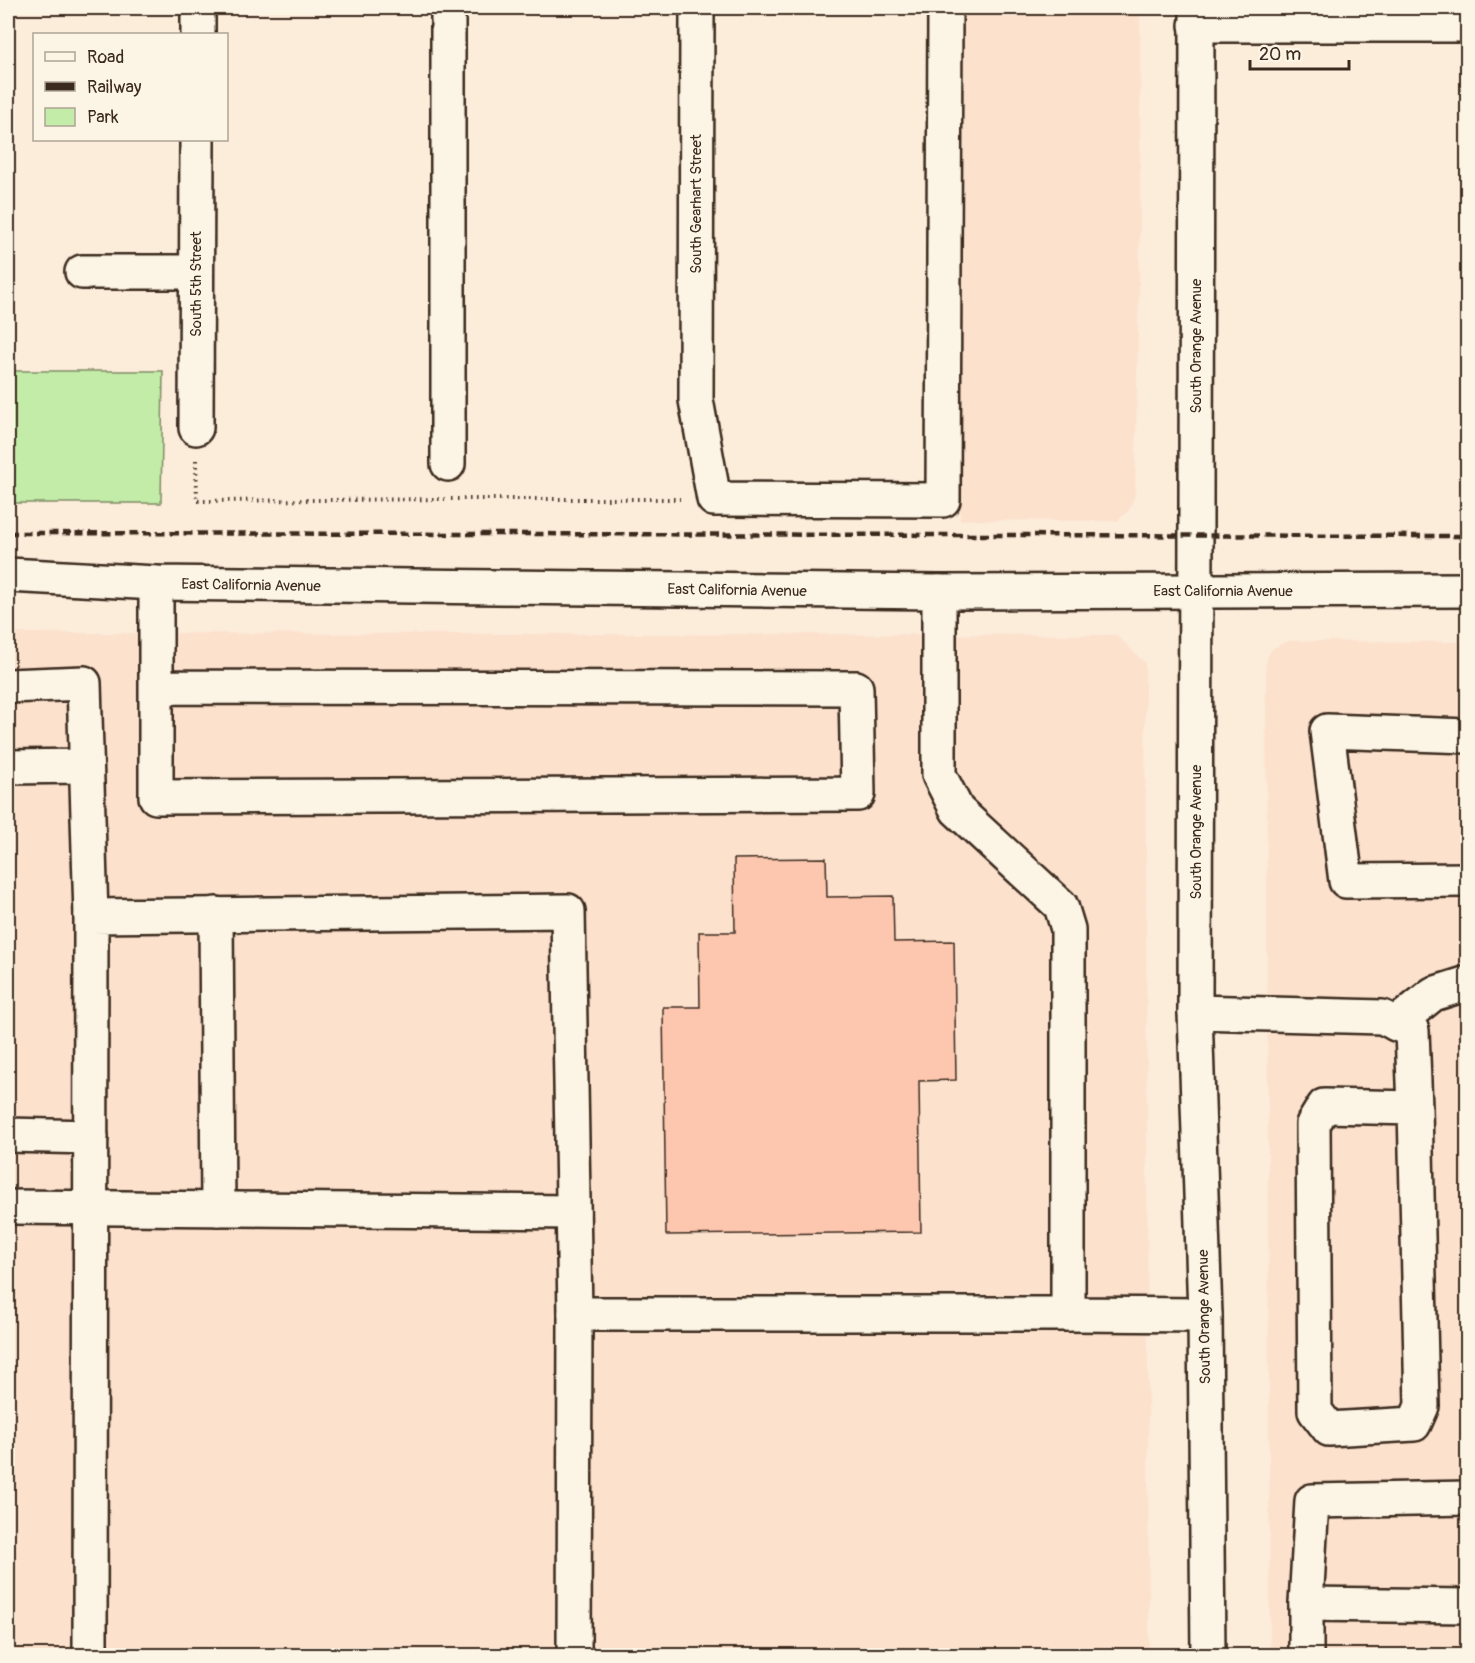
<svg xmlns="http://www.w3.org/2000/svg" width="1475" height="1663" font-family="Pangolin,sans-serif">
	<style>
		.built { fill: #fce1cd }
		.green { fill: #c2eca8; stroke: #7e8b63; stroke-width: 1.5 }
		.building { fill: #fdc7af; stroke: #3b2a1e; stroke-width: 1.5 }
		.lines { fill: none; stroke-linecap: round; stroke-linejoin: round }
		.minor-casing { stroke: #3b2a1e; stroke-width: 38 }
		.path { stroke: #3b2a1e; stroke-width: 4; stroke-dasharray: 1.5 4.5; stroke-linecap: butt }
		.minor { stroke: #fcf5e5; stroke-width: 33 }
		.rail { stroke: #3b2a1e; stroke-width: 4.5; stroke-dasharray: 9 4.5; stroke-linecap: butt }
		.labels { text-anchor: middle; stroke-width: 5; stroke-linejoin: round; paint-order: stroke }
		.street-label { font-size: 15px; fill: #3b2a1e; stroke: #fcf5e5 }
	</style>
	<rect width="100%" height="100%" fill="#fcecda"/>
	<filter id="ink" filterUnits="userSpaceOnUse"><feTurbulence type="fractalNoise" baseFrequency=".0167" numOctaves="2"/><feDisplacementMap in="SourceGraphic" scale="12" xChannelSelector="R" yChannelSelector="G"/><feConvolveMatrix kernelMatrix="1 2 1 2 8 2 1 2 1" color-interpolation-filters="sRGB"/></filter>
	<g filter="url(#ink)">
		<g class="built">
			<polygon points="963,8 1140,8 1140,221 1135,495 1129,510 1117,521 960,520 964,144"/>
			<polygon points="8,633 1116,635 1145,663 1149,1655 8,1656"/>
			<polygon points="1289,641 1467,642 1467,1655 1270,1655 1266,665 1268,656 1273,648"/>
		</g>
		<polygon class="green" points="8,371 163,371 161,503 8,503"/>
		<polygon class="building" points="826,858 827,897 893,896 894,942 954,941 956,1080 919,1081 921,1232 666,1235 663,1007 700,1007 699,932 735,932 734,859"/>
		<g class="lines">
			<g class="minor-casing">
				<g id="minor">
					<polyline points="697,8 696,400 714,499 943,500 945,8"/>
					<polyline points="1197,8 1195,1012 1205,1315 1208,1656"/>
					<polyline points="1196,25 1468,25"/>
					<polyline points="198,34 198,8"/>
					<polyline points="82,272 196,272"/>
					<polyline points="196,428 197,140"/>
					<polyline points="448,464 448,8"/>
					<polyline points="8,575 156,583 939,592 1468,590"/>
					<polyline points="156,583 156,797 858,794 856,688 156,687"/>
					<polyline points="939,592 939,775 957,810 1061,906 1068,929 1068,1314 1205,1315"/>
					<polyline points="8,686 84,683 91,916"/>
					<polyline points="1468,736 1327,731 1346,881 1468,880"/>
					<polyline points="8,767 86,766"/>
					<polyline points="216,914 218,1209"/>
					<polyline points="1195,1012 1382,1017 1412,1031 1415,1108 1422,1406 1414,1424 1329,1429 1315,1411 1313,1124 1324,1106 1415,1108"/>
					<polyline points="1396,1024 1433,994 1468,983"/>
					<polyline points="8,1135 91,1137"/>
					<polyline points="8,1207 573,1212"/>
					<polyline points="1306,1604 1468,1606"/>
					<polyline points="90,1656 91,916 568,911 575,1314"/>
					<polyline points="574,1656 575,1314 1068,1314"/>
					<polyline points="1306,1656 1306,1604 1312,1501 1468,1498"/>
				</g>
			</g>
			<g class="path">
				<polyline points="196,460 197,501 445,499"/>
				<polyline points="451,499 680,499"/>
			</g>
			<use href="#minor" class="minor"/>
			<polyline class="rail" points="8,533 1468,536"/>
		</g>
	</g>
	<g class="labels">
		<g class="street-label">
			<text transform="translate(696 204) rotate(-90)" y="5">South Gearhart Street</text>
			<text transform="translate(196 284) rotate(-90)" y="5">South 5th Street</text>
			<text transform="translate(1196 346) rotate(-90)" y="5">South Orange Avenue</text>
			<text transform="translate(251 585) rotate(1)" y="5">East California Avenue</text>
			<text transform="translate(737 590) rotate(1)" y="5">East California Avenue</text>
			<text x="1223" y="596">East California Avenue</text>
			<text transform="translate(1196 832) rotate(-90)" y="5">South Orange Avenue</text>
			<text transform="translate(1204 1317) rotate(-91)" y="5">South Orange Avenue</text>
		</g>
	</g>
	<rect width="1475" height="1663" fill="none" stroke="#fcf5e5" stroke-width="30"/>
	<rect x="15" y="15" width="1445" height="1633" fill="none" stroke="#3b2a1e" stroke-width="2" filter="url(#ink)"/>
	<rect x="33" y="33" width="195" height="108" fill="#fcf5e5" stroke="#afa495" stroke-width="1.5"/>
	<rect x="45" y="52" width="30" height="9" fill="#fcf5e5" stroke="#afa495" stroke-width="1.5"/>
	<text x="87" y="63" font-size="18" fill="#3b2a1e">Road</text>
	<rect x="45" y="82" width="30" height="9" fill="#3b2a1e" stroke="#afa495" stroke-width="1.5"/>
	<text x="87" y="93" font-size="18" fill="#3b2a1e">Railway</text>
	<rect x="45" y="108" width="30" height="18" fill="#c2eca8" stroke="#afa495" stroke-width="1.5"/>
	<text x="87" y="123" font-size="18" fill="#3b2a1e">Park</text>
	<path d="M1250 60v9h99v-9" fill="none" stroke="#3b2a1e" stroke-width="3"/>
	<text x="1259" y="60" font-size="18" fill="#3b2a1e" stroke="#fcf5e5" stroke-width="4.5" paint-order="stroke">20 m</text>
</svg>
